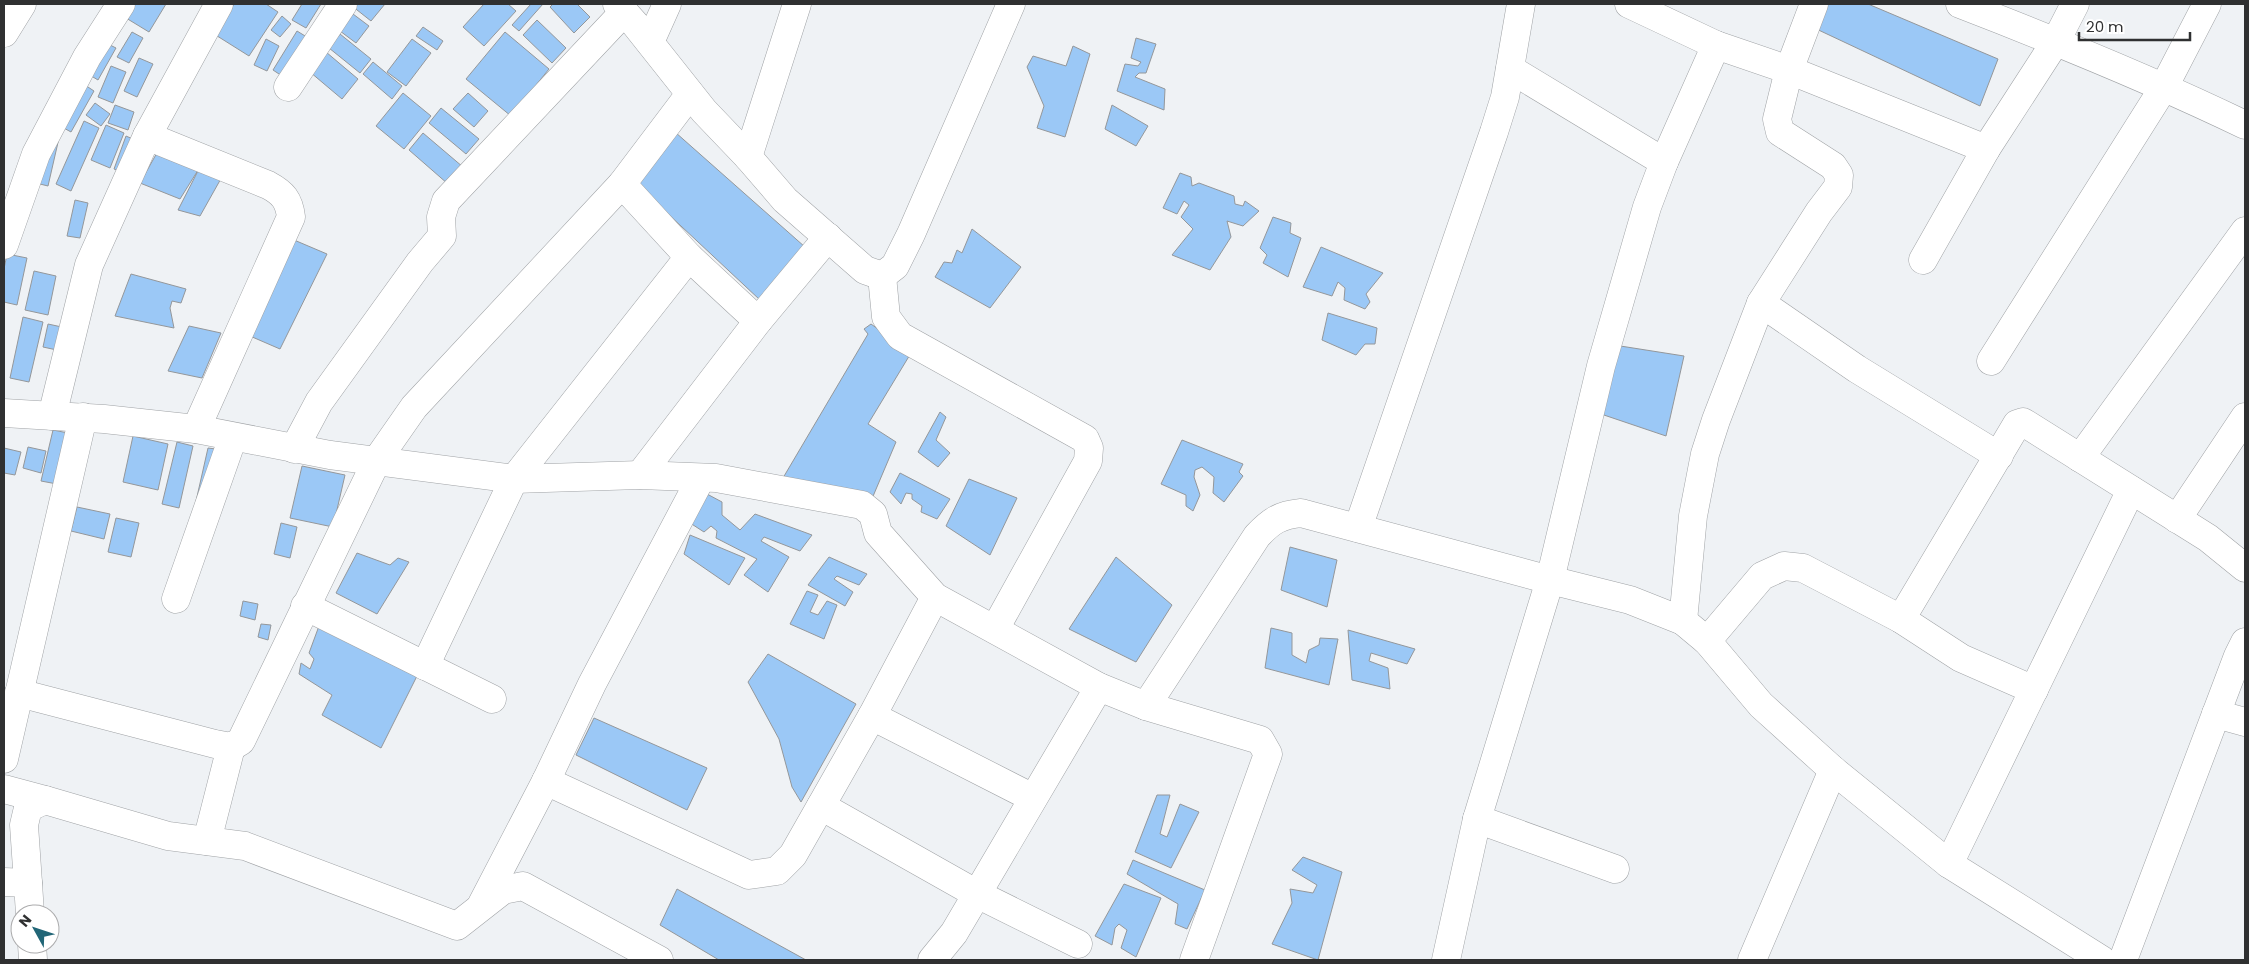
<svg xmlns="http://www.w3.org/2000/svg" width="2249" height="964" font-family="Poppins,sans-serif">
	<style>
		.building { fill: #9bc8f6; stroke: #94979a }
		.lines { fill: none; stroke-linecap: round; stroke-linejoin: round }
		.minor-casing { stroke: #a0a3a6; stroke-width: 29 }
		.minor { stroke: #fff; stroke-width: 28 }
	</style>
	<rect width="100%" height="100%" fill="#eff2f5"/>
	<g class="building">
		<polygon points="135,4 166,4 149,32 126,18"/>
		<polygon points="234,4 266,4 278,12 249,56 214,34"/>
		<polygon points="302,4 321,4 306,28 292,20"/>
		<polygon points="354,4 385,4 371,21 352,6"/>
		<polygon points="484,4 508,4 516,11 484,46 463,27"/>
		<polygon points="531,4 543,4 519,31 512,25"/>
		<polygon points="553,4 577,4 590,17 574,33 550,7"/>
		<polygon points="1826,4 1868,4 1998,59 1980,106 1810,26"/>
		<polygon points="353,14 369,26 356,43 340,31"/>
		<polygon points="282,16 291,24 280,37 271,30"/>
		<polygon points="537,20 566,48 552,63 523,35"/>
		<polygon points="423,27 443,41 437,50 416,36"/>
		<polygon points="297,31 310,39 285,78 273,70"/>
		<polygon points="132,32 143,38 129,63 117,57"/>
		<polygon points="505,32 549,69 511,116 466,79"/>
		<polygon points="340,34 371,59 360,73 329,48"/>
		<polygon points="1136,38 1156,44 1146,73 1139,73 1135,77 1165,89 1164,110 1117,91 1125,64 1138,66 1141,62 1131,58"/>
		<polygon points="266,39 279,46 267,71 254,65"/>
		<polygon points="412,39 431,53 406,86 387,72"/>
		<polygon points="106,43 116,48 98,80 88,74"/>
		<polygon points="1073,46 1090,54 1065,137 1037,128 1044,106 1027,67 1033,56 1066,66"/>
		<polygon points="326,52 358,79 342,99 310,72"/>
		<polygon points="139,58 153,64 137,97 124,91"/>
		<polygon points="373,62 402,86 392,99 363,74"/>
		<polygon points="111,66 126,72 113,103 98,97"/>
		<polygon points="85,85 94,91 71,132 62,127"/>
		<polygon points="403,93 431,116 404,149 376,126"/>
		<polygon points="468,93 488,111 474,127 453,109"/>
		<polygon points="95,103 110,114 101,126 86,115"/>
		<polygon points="115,105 134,112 128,130 108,123"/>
		<polygon points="1112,105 1148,126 1136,146 1105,129"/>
		<polygon points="441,108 479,139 466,154 429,123"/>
		<polygon points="84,121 99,128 71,191 56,184"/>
		<polygon points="106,125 124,133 110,168 91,160"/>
		<polygon points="675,132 805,247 760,300 634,182"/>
		<polygon points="423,133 463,167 448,184 409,150"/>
		<polygon points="126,136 135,140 124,173 114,169"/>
		<polygon points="51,137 59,138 48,186 40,184"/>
		<polygon points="158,151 200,167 180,199 140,183"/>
		<polygon points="200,167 223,175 200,216 178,210"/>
		<polygon points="1180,173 1191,177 1192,186 1199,183 1234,196 1235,204 1243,206 1245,201 1259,211 1243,226 1227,221 1231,237 1210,270 1172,255 1193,229 1181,217 1189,205 1184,201 1177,214 1163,208"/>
		<polygon points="75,200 88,203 80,238 67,236"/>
		<polygon points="1273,217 1291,223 1290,233 1301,238 1288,277 1263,263 1267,255 1260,248"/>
		<polygon points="972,229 1021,267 990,308 935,277 944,262 952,263 957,250 962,253"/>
		<polygon points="287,237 327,254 280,349 243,333"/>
		<polygon points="1321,247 1383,273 1366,294 1370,302 1365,309 1344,300 1345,288 1338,282 1332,296 1303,287"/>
		<polygon points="7,254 27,258 17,305 4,302 4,269"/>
		<polygon points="34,271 56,276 48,315 25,310"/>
		<polygon points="131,274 186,289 181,303 172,301 170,308 174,328 115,316"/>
		<polygon points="1328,313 1377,328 1375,344 1365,344 1356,355 1322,340"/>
		<polygon points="23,317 43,322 29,382 10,378"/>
		<polygon points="48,324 71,329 66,352 43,347"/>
		<polygon points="871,324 911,353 868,424 896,442 871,501 780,483 868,334 864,329"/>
		<polygon points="189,326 221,333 202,378 168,371"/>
		<polygon points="1614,345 1684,356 1666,436 1598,413"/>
		<polygon points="940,412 946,417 936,440 950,453 938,467 918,452"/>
		<polygon points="53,430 68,433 57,484 41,481"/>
		<polygon points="133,436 168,444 158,490 123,482"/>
		<polygon points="1182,440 1243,464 1239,472 1243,476 1224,502 1213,493 1214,477 1202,467 1195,470 1194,477 1200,495 1193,511 1186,506 1186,495 1161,484"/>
		<polygon points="177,442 193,446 179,508 162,504"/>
		<polygon points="28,447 46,451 41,473 23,468"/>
		<polygon points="4,448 21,452 15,475 4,473"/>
		<polygon points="208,448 216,449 194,510"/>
		<polygon points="302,466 345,475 333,527 290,518"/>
		<polygon points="900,473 950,499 937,519 921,512 922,506 912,499 912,494 906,493 901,504 890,492"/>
		<polygon points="969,479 1017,498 990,555 946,526"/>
		<polygon points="707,494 722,502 722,515 740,530 755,514 812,535 800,551 764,537 761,541 789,557 768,592 744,575 757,559 716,538 717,531 711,526 704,532 687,521"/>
		<polygon points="77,507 110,514 104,539 71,531"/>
		<polygon points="116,518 139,523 131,557 108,552"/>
		<polygon points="281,523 297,527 290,558 274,554"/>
		<polygon points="690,535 745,558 729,585 684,554"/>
		<polygon points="1290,547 1337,560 1327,607 1281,590"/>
		<polygon points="357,553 390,565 398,558 409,562 377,614 336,593"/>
		<polygon points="829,557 867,574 859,585 837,576 834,579 853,592 845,606 808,585"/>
		<polygon points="1116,557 1172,605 1136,662 1069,629"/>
		<polygon points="807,591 818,595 810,612 818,615 827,601 837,605 824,639 790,624"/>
		<polygon points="243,601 258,604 255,620 240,616"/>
		<polygon points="261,624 271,625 268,640 258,637"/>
		<polygon points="319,626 419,672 381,748 322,715 332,695 299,674 301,663 310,669 314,659 309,653"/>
		<polygon points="1271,628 1292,633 1292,655 1306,663 1309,650 1319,645 1320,638 1338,639 1329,685 1265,668"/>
		<polygon points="1348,630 1415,649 1407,664 1371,653 1369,661 1388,668 1390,689 1352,680"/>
		<polygon points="768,654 856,704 801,802 792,787 779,739 748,682"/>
		<polygon points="594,718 707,768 687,810 576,755"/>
		<polygon points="1157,795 1170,795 1160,834 1167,837 1180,804 1199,812 1171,868 1135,852"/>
		<polygon points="1303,857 1342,872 1318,960 1272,944 1292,903 1290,889 1313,893 1317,885 1292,870"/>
		<polygon points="1133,860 1205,890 1187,929 1175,924 1178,904 1127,874"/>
		<polygon points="1124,884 1161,898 1136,957 1121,948 1127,930 1119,924 1115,928 1112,945 1095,936"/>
		<polygon points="677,889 806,960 719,960 660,925"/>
	</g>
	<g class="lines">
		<g class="minor-casing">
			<g id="minor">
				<polyline points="617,4 635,24 704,111 748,157 785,200 865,270 882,276"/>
				<polyline points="1629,4 1716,45 1789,70 1986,149"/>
				<path d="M1960 4C2056 41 2152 80 2245 125"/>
				<polyline points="4,33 22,4"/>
				<polyline points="650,42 667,4"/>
				<polyline points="1510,69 1664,162"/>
				<polyline points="288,87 343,4"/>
				<path d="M147 136 268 185C283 193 289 200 291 217L196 429"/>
				<polyline points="748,157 797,4"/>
				<polyline points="622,184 689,257 758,321"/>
				<polyline points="4,245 36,154 87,57 121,4"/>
				<polyline points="1923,260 1986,149 2056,41 2075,4"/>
				<polyline points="882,276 886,317 900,336 1085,439 1089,448 1088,461 995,629"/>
				<polyline points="882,276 895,266 911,234 1011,4"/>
				<polyline points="1761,303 1857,369 1999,456"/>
				<polyline points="1991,361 2164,87 2207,4"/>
				<polyline points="4,413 104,419 196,429 330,455 514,479 640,475 716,478 862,505 873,514 878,533 935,597 1099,687 1146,706 1260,740 1268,754 1194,960"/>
				<polyline points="52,416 89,265 147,136 219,4"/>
				<polyline points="294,449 319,402 420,262 442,236 441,217 446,201 624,12"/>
				<polyline points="2080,458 2245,231"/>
				<polyline points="640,475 758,321 828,237"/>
				<polyline points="2177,519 2245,417"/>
				<polyline points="1358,528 1494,132 1505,97 1521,4"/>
				<polyline points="176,599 233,437"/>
				<polyline points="305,606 492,699"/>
				<polyline points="1901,619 2017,424 2023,422 2208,538 2245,568"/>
				<polyline points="1683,621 1693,516 1705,454 1716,420 1761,303 1819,212 1838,187 1839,175 1833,166 1780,132 1777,119 1789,70 1814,4"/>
				<polyline points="1707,641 1762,576 1784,566 1803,568 1901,619 1961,658 2034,690"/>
				<polyline points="425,666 514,479 689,257"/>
				<polyline points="19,693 215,744 231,747 241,741 377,460 414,407 622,184 690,94"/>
				<path d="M1146 706 1257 536C1271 521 1280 515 1301 513L1550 580 1630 600 1683 621 1707 641 1761 705 1833 770 1949 864 2102 960"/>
				<polyline points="2216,714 2245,722"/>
				<polyline points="872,716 1033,798"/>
				<polyline points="4,759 83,417"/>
				<polyline points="546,781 749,875 777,871 793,855 872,716 935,597"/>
				<polyline points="4,789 45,800"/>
				<polyline points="821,806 977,894 1078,944"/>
				<polyline points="1477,819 1615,869"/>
				<polyline points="207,841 231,747"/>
				<polyline points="1949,864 2131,490"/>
				<polyline points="4,882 28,883 30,914"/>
				<polyline points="28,883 24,825 28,808 45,800 168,836 245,846 457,926 503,890 523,886 659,960"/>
				<polyline points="482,904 546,781 592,684 701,478"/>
				<polyline points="32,944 33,960"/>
				<polyline points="932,960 954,933 1099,687"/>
				<polyline points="1446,960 1477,819 1550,580 1601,366 1647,207 1664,162 1716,45"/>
				<polyline points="1752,960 1833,770"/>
				<polyline points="2123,960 2238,656 2245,642"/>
			</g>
		</g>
		<use href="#minor" class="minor"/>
	</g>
	<rect width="2249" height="964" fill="none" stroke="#2f3031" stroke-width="10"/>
	<g transform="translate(35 929) rotate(310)"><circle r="24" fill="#ffffff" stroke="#acacad"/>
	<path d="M0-4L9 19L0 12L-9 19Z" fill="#226677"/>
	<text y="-8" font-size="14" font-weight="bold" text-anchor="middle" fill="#2f3031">N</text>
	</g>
	<path d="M2079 32v8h111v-8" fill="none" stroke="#2f3031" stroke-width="2.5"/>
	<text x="2086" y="32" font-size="15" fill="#2f3031" stroke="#ffffff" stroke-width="4" paint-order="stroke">20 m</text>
</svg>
